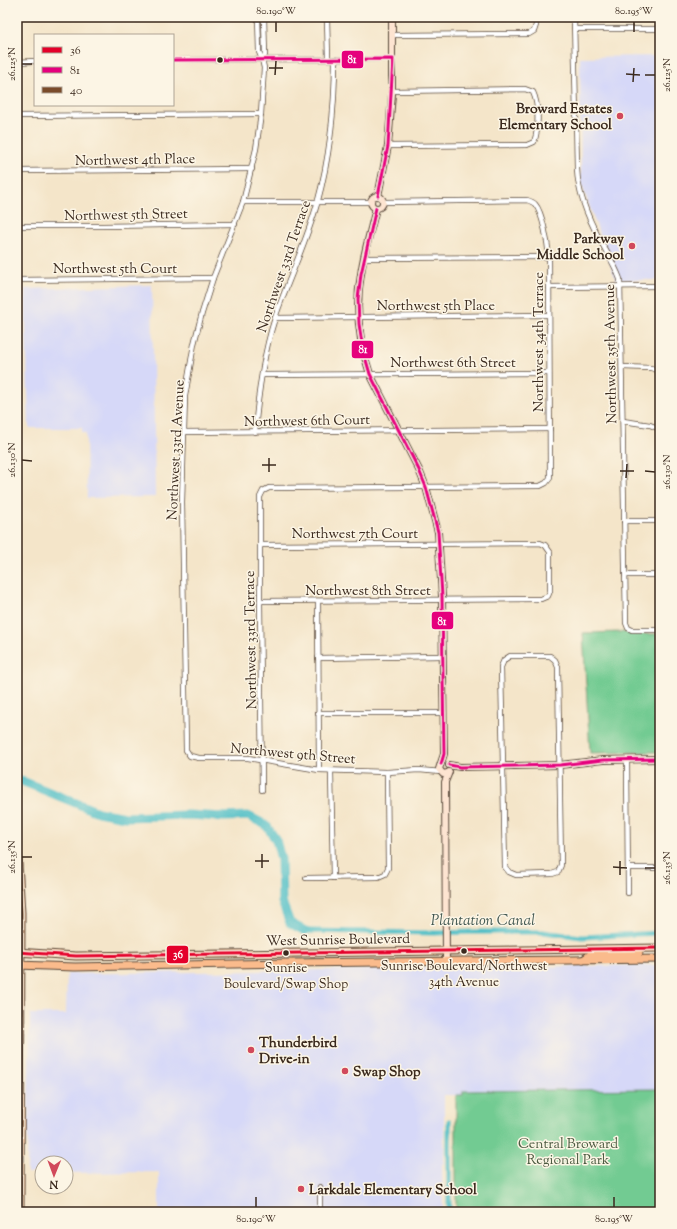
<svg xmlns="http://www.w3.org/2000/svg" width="677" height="1229" font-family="'Sorts Mill Goudy',serif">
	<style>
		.built { fill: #d6d8f8 }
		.green { fill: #72cb92; stroke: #567a58 }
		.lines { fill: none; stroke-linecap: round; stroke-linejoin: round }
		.canal { stroke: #52c0c7; stroke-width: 5 }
		.river { stroke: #52c0c7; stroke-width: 9 }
		.street-casing { stroke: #574638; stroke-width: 6 }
		.secondary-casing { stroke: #574638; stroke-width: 8 }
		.primary-casing { stroke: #574638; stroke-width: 9 }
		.street { stroke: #fff; stroke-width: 4.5 }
		.secondary { stroke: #fde4d1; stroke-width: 6 }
		.primary { stroke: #fabb8c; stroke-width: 7 }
		.bus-1-casing { stroke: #fcf5e5; stroke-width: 6 }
		.bus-2-casing { stroke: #fcf5e5; stroke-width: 6 }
		.bus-3-casing { stroke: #fcf5e5; stroke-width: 6 }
		.bus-1 { stroke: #e4002b; stroke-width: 3 }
		.bus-2 { stroke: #e5007d; stroke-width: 3 }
		.bus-3 { stroke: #7a4b2a; stroke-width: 3 }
		.ticks { fill: none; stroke: #3b2a1e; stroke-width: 1.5 }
		.bus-dot { fill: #3b2a1e; stroke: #fcf5e5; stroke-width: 1.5 }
		.poi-dot { fill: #d1495b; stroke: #fcf5e5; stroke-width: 1.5 }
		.labels { text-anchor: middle; stroke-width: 3; stroke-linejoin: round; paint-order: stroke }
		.bus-label { font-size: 13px; fill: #3b2a1e; stroke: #fcf5e5 }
		.poi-label { font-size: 14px; font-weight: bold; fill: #3b2a1e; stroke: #fcf5e5; text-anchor: start }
		.street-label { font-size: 14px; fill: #3b2a1e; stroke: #fcf5e5 }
		.park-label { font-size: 14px; fill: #4c5a41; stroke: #fcf5e5 }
		.water-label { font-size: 15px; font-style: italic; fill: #425751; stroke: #fcf5e5 }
		.line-badge { stroke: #fcf5e5; stroke-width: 1.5 }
		.badge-label { font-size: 11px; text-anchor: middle; font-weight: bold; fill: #fff }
		.neatline { fill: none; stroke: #3b2a1e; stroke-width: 1.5 }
		.ticks-label { font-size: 10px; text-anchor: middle; fill: #3b2a1e }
	</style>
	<rect width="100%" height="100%" fill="#fcf5e5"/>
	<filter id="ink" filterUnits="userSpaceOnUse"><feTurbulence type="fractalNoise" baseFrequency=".025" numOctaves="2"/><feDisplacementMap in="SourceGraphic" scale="8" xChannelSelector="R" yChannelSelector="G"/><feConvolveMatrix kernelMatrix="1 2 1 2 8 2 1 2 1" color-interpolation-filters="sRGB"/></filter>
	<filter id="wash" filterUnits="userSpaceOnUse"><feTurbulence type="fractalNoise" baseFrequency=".012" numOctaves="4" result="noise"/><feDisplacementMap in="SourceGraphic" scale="16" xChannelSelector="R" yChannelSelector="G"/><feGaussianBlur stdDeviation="0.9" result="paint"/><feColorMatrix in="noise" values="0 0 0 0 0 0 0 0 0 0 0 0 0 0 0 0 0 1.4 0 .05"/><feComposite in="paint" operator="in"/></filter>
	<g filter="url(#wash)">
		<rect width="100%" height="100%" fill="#f4e5c9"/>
		<g class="built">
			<polygon points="660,56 660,280 616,280 581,183 580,57"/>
			<polygon points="152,285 155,497 87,498 86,433 82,433 82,428 29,428 25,289"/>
			<polygon points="660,965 660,1089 463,1091 463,1095 444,1095 444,1163 442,1164 443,1212 159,1212 159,1172 66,1173 66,1163 42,1163 42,1173 27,1173 30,1014 66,1014 67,974"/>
		</g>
		<g class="green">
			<polygon points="622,632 634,634 660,634 660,752 590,753 583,633"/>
			<polygon points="660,1089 660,1212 456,1212 456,1095 463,1095 463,1091"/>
		</g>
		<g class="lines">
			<g class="canal">
				<polyline points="305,931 435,933 473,932 543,932 582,937 660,933"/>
				<polyline points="449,1212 449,1121"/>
			</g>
			<polyline class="river" points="17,779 98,812 125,817 188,815 224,817 248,816 266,825 276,840 281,859 282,902 290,923 305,931"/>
		</g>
	</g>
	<g filter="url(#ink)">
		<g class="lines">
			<g class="street-casing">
				<g id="street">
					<polyline points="258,17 259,52 262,59 264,68 261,114 256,149 243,202 213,278 202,313 194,344 185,396 182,502 186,750 190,756 199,758 248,758 319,770 387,772 419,770 441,772"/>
					<polyline points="327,17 328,59"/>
					<path d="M574 17 577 169C578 195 588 218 600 240 607 253 615 265 620 279L626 623 628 628 632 630H660"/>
					<polyline points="575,29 660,29"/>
					<polyline points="393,35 529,34 534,31 536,25 536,17"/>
					<polyline points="262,59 265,55 264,17"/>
					<polyline points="173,60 393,59"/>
					<polyline points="17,62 35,61"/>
					<polyline points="17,116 261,114"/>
					<path d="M388 146 527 145 534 142C539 129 539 105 533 92L525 89 392 91"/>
					<polyline points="17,171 252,169"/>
					<polyline points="243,202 371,202"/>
					<polyline points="17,226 102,226 235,224"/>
					<polyline points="364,258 549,257"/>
					<polyline points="17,280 213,278"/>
					<polyline points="549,287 660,286"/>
					<polyline points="275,318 549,315"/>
					<polyline points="622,367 651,368 660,371"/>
					<polyline points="262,375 549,373"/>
					<polyline points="623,421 650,425 660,429"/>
					<polyline points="184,432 550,429"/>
					<path d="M255 432C258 393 263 355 275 318 288 280 306 243 317 204 330 157 335 108 335 59"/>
					<polyline points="624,521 660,521"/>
					<polyline points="625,575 660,575"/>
					<polyline points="260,601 541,599 548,596 550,591 550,552 545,545 540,543 260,545"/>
					<polyline points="318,601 319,770"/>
					<polygon points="510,656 550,656 555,660 558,667 561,865 558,872 552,874 516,875 509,872 505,867 501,667 504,660"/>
					<polyline points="318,658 442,656"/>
					<polyline points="318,713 444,713"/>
					<polyline points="627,759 628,893"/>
					<polyline points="331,771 333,878"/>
					<path d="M262 790 260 601V497L263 491 269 488 540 486 546 483 550 478 549 257C548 245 543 213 535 204 533 202 530 201 527 200L383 202"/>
					<polyline points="628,868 660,868"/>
					<polyline points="306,878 378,877 385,874 388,868 387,772"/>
					<polyline points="320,1212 320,1187"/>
				</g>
			</g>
			<g class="secondary-casing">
				<g id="secondary">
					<circle cx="377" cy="202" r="6"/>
					<polyline points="378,196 388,146 392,94 392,17"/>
					<path d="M376 208C371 230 364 252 361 274 355 307 359 342 370 374L419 470 426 487 438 532 442 596 444 754 439 769 443 774 448 773"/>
					<polyline points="449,765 460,767 560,765 603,760 660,759"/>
					<polyline points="446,961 445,782 449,772"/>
				</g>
			</g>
			<g class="primary-casing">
				<g id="primary">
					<polyline points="17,845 21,913 20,1212"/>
					<polyline points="17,952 76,956 660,948"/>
					<polyline points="583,960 590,955 639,953"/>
					<polyline points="17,965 75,967 289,963 660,959"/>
				</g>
			</g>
			<use href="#street" class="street"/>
			<use href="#secondary" class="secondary"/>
			<use href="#primary" class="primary"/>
			<g class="bus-1-casing">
				<polyline id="bus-1" points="17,952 76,956 660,948"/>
			</g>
			<g class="bus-2-casing">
				<g id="bus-2">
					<polyline points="173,60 393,59 388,146 378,196"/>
					<polyline points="376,208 361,274 358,299 359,324 363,350 370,374 419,470 426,487 438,532 442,596 444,754 441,764"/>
					<polyline points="449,765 460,767 560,765 603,760 660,759"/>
				</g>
			</g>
			<g class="bus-3-casing">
				<polyline id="bus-3" points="17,845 21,913 20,1212"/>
			</g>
			<use href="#bus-1" class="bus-1"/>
			<use href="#bus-2" class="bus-2"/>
			<use href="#bus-3" class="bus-3"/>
		</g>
	</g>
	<path class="ticks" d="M276 32V22M634 32V22M22 64H32M269 68H283M626 74 640 75M275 75 276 61M645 75H655M633 82 634 68M22 460 32 461M262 465H276M620 471H634M645 471 655 472M269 472V458M626 478 627 464M22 857H32M255 861H269M613 867 627 868M262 868V854M645 868H655M620 875V861M256 1207V1197M614 1207V1197"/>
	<g class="bus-dot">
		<circle cx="220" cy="60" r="3.5"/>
		<circle cx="464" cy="951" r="3.5"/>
		<circle cx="286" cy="953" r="3.5"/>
	</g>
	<g class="poi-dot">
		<circle cx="620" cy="116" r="4"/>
		<circle cx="632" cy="246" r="4"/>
		<circle cx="251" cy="1050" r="4"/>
		<circle cx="345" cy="1071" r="4"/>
		<circle cx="301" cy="1189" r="4"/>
	</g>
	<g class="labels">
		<g class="bus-label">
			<text x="464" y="970">Sunrise Boulevard/Northwest<tspan x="464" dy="16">34th Avenue</tspan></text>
			<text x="286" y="972">Sunrise<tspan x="286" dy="16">Boulevard/Swap Shop</tspan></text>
		</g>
		<g class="poi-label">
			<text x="612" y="113" text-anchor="end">Broward Estates<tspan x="612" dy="16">Elementary School</tspan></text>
			<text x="624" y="243" text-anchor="end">Parkway<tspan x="624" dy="16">Middle School</tspan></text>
			<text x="259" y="1047">Thunderbird<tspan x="259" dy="16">Drive-in</tspan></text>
			<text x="353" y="1076">Swap Shop</text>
			<text x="309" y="1194">Larkdale Elementary School</text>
		</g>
		<g class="street-label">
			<text transform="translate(135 159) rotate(-1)" y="5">Northwest 4th Place</text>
			<text transform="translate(126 214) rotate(-1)" y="5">Northwest 5th Street</text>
			<text transform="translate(283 266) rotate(-71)" y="5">Northwest 33rd Terrace</text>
			<text x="115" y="273">Northwest 5th Court</text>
			<text x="436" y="310">Northwest 5th Place</text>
			<text transform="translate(538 342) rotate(-90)" y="5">Northwest 34th Terrace</text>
			<text transform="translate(610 354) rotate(-91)" y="5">Northwest 35th Avenue</text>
			<text x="453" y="367">Northwest 6th Street</text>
			<text transform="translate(307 420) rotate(-1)" y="5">Northwest 6th Court</text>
			<text transform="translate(175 450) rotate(-87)" y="5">Northwest 33rd Avenue</text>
			<text x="355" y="538">Northwest 7th Court</text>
			<text x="368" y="595">Northwest 8th Street</text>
			<text transform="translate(250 640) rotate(-91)" y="5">Northwest 33rd Terrace</text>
			<text transform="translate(293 753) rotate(5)" y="5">Northwest 9th Street</text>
			<text transform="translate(338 939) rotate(-1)" y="5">West Sunrise Boulevard</text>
		</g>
		<g class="park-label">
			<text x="568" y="1148">Central Broward<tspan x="568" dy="16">Regional Park</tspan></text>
		</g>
		<g class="water-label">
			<text x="483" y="925">Plantation Canal</text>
		</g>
	</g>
	<g class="line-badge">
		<rect x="341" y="50" width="23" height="19" rx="4" fill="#e5007d"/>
		<rect x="351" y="340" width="23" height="19" rx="4" fill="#e5007d"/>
		<rect x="431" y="611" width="23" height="19" rx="4" fill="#e5007d"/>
		<rect x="166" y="945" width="23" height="19" rx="4" fill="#e4002b"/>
	</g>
	<g class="badge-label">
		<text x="352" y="63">81</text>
		<text x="363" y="353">81</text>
		<text x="442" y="625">81</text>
		<text x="178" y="958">36</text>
	</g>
	<rect width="677" height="1229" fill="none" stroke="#fcf5e5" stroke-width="44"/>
	<rect x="34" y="34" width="140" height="72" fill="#fcf5e5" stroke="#afa495"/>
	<rect x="42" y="47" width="20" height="6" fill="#e4002b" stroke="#afa495"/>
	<text x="70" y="54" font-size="12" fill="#3b2a1e">36</text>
	<rect x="42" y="67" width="20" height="6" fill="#e5007d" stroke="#afa495"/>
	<text x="70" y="74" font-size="12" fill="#3b2a1e">81</text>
	<rect x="42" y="87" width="20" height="6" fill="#7a4b2a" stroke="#afa495"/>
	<text x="70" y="94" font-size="12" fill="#3b2a1e">40</text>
	<g transform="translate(54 1175) rotate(181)"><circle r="19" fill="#fcf5e5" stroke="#afa495"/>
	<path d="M0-3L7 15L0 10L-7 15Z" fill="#d1495b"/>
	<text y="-6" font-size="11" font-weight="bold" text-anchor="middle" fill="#3b2a1e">N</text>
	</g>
	<rect x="22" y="22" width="633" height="1185" class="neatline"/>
	<g class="ticks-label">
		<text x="276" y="14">80.190°W</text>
		<text x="634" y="14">80.195°W</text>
		<text transform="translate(11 64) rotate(-90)" y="4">26.125°N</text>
		<text transform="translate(666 75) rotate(-90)" y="4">26.125°N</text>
		<text transform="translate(11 460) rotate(-90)" y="4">26.130°N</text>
		<text transform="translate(666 472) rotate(-90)" y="4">26.130°N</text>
		<text transform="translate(11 857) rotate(-90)" y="4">26.135°N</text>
		<text transform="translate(666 868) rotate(-90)" y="4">26.135°N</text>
		<text x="256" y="1222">80.190°W</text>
		<text x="614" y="1222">80.195°W</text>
	</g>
</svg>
